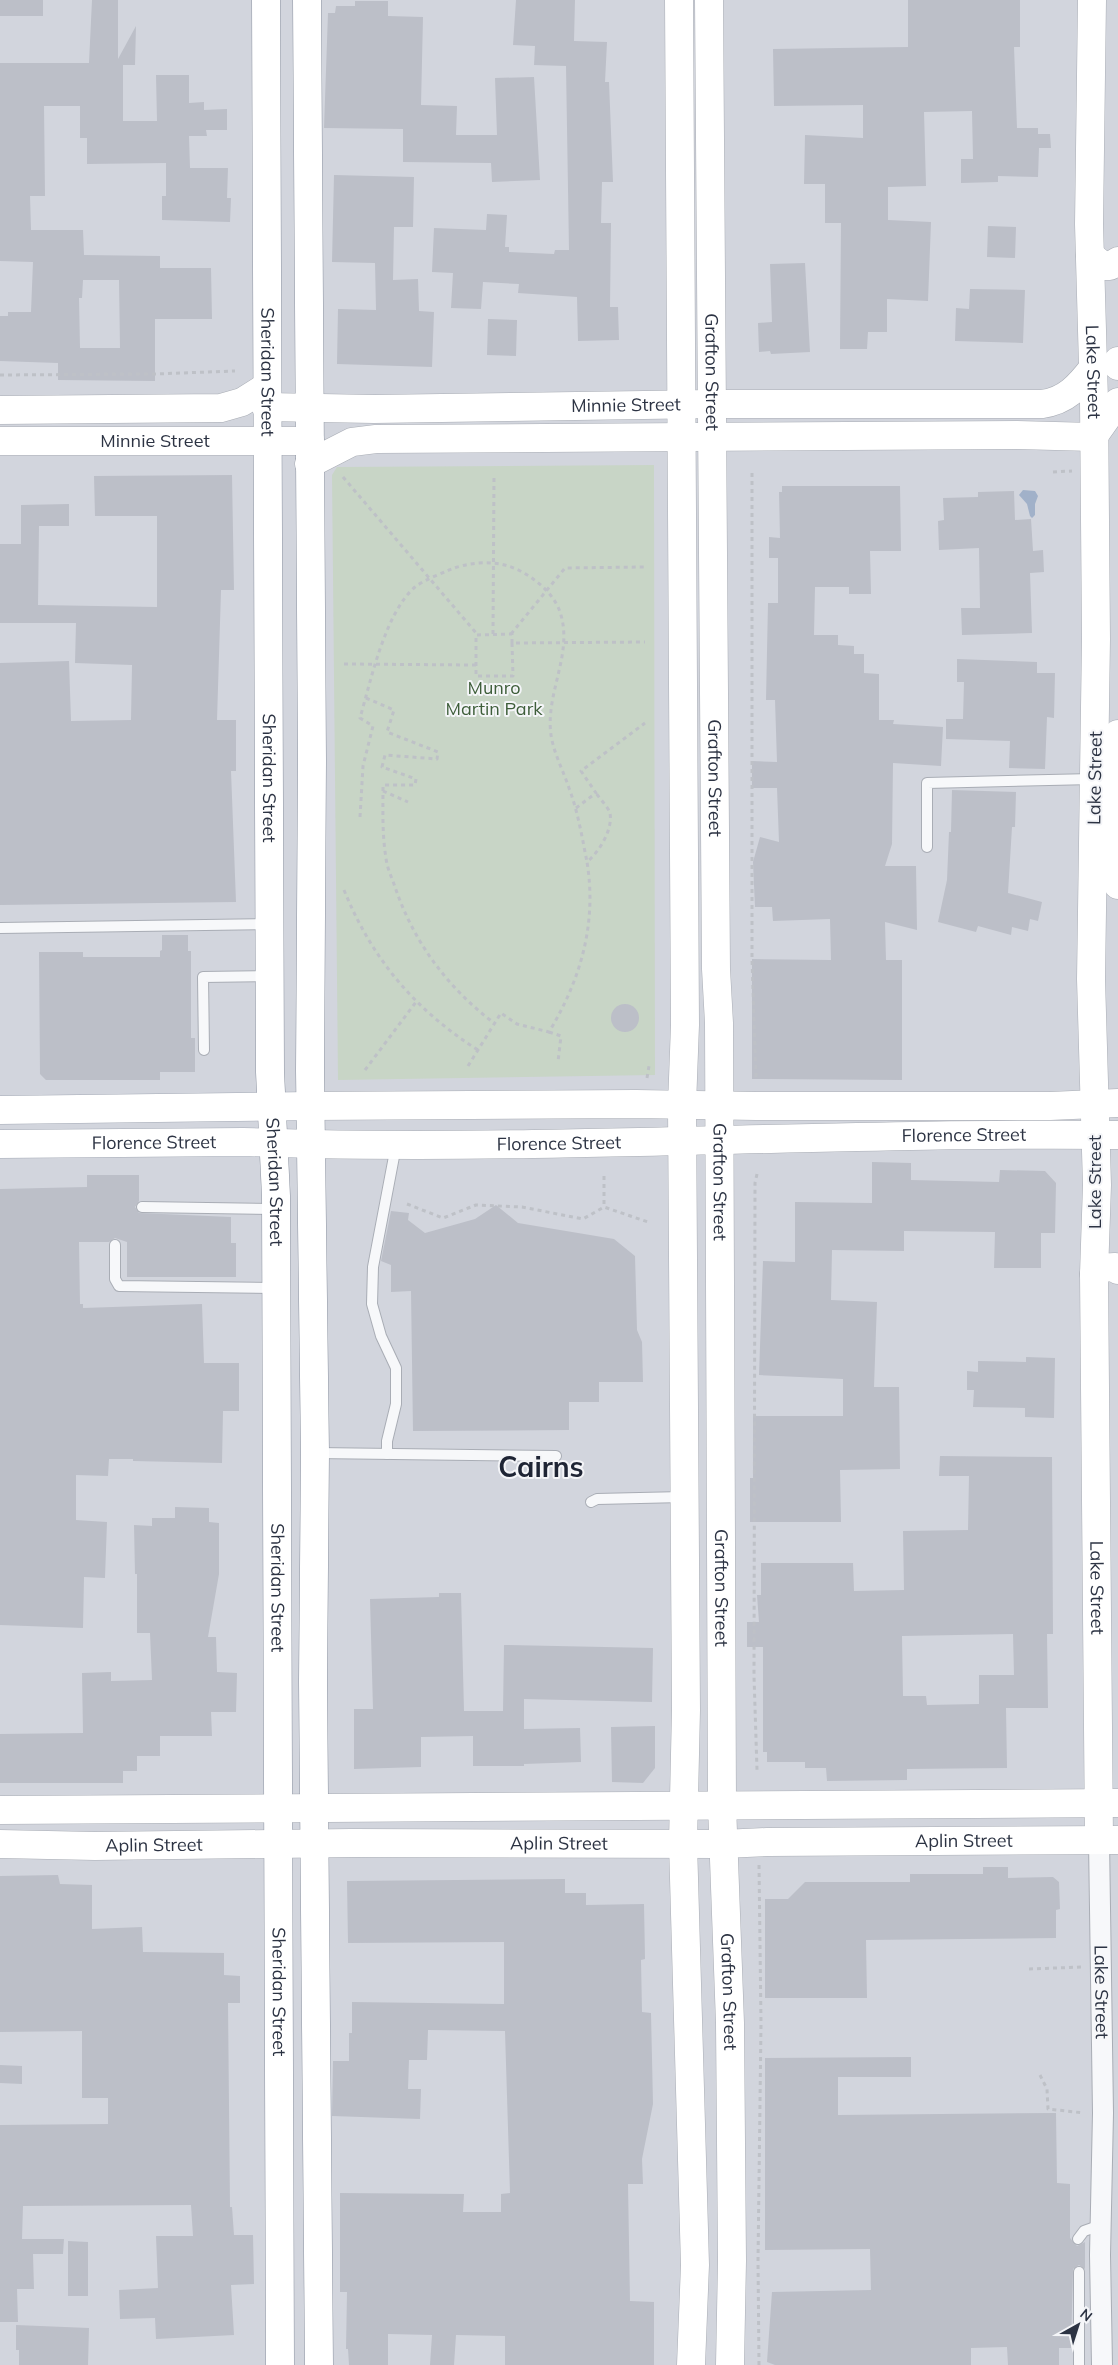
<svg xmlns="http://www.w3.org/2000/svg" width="1118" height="2365" font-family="Mulish,sans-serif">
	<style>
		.built { fill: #d2d5dd }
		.green { fill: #c8d5c6 }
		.water { fill: #a1b1c9 }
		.building { fill: #bcbfc8; fill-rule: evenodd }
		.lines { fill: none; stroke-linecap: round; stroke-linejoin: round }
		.lane-casing { stroke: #a9adb5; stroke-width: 12 }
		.street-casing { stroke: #a9adb5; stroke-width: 22 }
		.secondary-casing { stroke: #a9adb5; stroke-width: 29 }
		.primary-casing { stroke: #a4aab6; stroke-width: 29 }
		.highway-casing { stroke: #8c93a1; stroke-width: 29 }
		.path { stroke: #bec1c7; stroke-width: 3; stroke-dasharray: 4 4; stroke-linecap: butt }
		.lane { stroke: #f7f8fa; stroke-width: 10 }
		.street { stroke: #f7f8fa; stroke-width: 20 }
		.secondary { stroke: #fff; stroke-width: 28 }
		.primary { stroke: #fff; stroke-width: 28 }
		.highway { stroke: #fff; stroke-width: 28 }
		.labels { text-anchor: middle; stroke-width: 4; stroke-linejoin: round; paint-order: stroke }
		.street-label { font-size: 18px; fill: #2c3343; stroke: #f4f5f8 }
		.park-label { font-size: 18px; fill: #3e5e3a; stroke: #f4f5f8 }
		.town-label { font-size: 28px; font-weight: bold; fill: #1e2434; stroke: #f4f5f8 }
	</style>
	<rect width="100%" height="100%" fill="#e4e6eb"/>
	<rect class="built" x="0" y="0" width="1118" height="2365"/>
	<polygon class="green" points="654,465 655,1075 338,1080 332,475 337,467"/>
	<polygon class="water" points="1023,490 1035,491 1038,496 1035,504 1035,515 1032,518 1030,516 1027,504 1019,495"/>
	<g class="building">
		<rect x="0" y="0" width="43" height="16"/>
		<path d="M92 0H118V59L136 26 135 65H123V121H157L156 75H189V103L204 102V110L227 109V130H206L207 136H189L190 168H228L227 198H231L230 222 162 220V196H166V163L87 164V138H80V106H44L45 196H30L31 230H83L84 255 160 256V268H211L212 319H155V381L58 380V363L0 361V316H8V312H31L33 262 0 261V63H89ZM83 280H119L120 348H80L79 298H82Z"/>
		<polygon points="516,0 575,0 574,41 607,42 605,82 609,82 613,182 602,182 601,223 611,223 610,307 618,307 619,340 578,341 577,297 518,293 519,284 483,282 481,309 451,308 453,273 432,272 434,228 486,230 487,214 507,215 505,247 509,247 509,252 554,254 555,250 569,250 566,66 534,65 535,46 513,45"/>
		<polygon points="908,0 1020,0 1020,47 1014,47 1017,128 1038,128 1038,134 1050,134 1051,148 1039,148 1038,177 998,176 998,182 961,183 961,159 973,159 972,111 924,112 926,186 888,187 888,220 931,222 928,301 887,299 887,332 868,332 867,349 840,349 841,223 825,223 825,184 804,184 805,135 863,138 863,105 774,106 773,49 908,47"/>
		<polygon points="355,1 388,1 388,16 423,17 421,105 457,106 456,135 497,135 495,78 534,77 540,180 492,182 491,163 403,162 403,129 324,128 328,13 335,13 336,6 355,6"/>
		<polygon points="334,175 414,177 413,227 394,227 393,280 418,279 419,311 434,312 432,367 337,364 338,309 376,310 375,263 332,262"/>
		<polygon points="988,226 1016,227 1015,258 987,257"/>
		<polygon points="805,263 810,352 771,354 770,351 759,352 758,323 772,322 770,264"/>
		<polygon points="970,289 1025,290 1023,343 955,341 956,308 969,309"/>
		<polygon points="488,319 517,320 516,356 487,355"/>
		<polygon points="232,475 234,590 221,590 217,720 236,720 236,771 231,771 236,902 0,905 0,663 69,661 71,721 131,720 132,665 75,663 76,623 0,623 0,544 21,544 21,505 69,504 69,526 39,526 38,605 157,607 157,516 95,516 94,476"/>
		<polygon points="782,486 900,486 901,551 870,551 871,594 849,594 849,587 815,587 814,635 838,635 838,645 854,646 854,654 864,654 864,673 879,674 879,720 894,720 893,724 943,727 941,766 893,763 892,844 885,866 916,866 917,930 885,922 886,960 902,960 902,1080 752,1079 752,959 831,960 830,919 773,921 772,907 755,907 753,862 760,837 779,842 777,788 752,788 752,761 777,762 775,700 766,700 768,603 778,603 778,558 769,558 769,537 780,538 779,492 782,492"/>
		<polygon points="1014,491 1015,520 1031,519 1033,551 1043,550 1044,572 1030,573 1032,633 962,635 961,608 980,608 979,548 939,550 938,521 944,520 943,498 978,497 978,492"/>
		<polygon points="957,659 1037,662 1037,673 1055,673 1054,718 1047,717 1045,769 1009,768 1010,741 946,739 946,719 963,719 964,682 957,682"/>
		<polygon points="952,790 1016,792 1015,827 1012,827 1008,893 1042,902 1038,921 1030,919 1028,931 1012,927 1011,935 978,926 976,932 938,922 947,880 949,832 951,832"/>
		<polygon points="162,935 188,935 188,951 191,951 191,1038 195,1038 195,1072 160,1072 160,1080 46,1080 40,1074 39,952 83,952 83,957 160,957 160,951 162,950"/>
		<circle cx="625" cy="1018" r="14"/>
		<polygon points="872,1162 911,1163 911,1180 999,1182 1000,1170 1045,1171 1056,1183 1055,1233 1041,1233 1041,1268 994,1268 995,1232 904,1231 904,1251 832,1250 831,1300 877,1302 874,1387 899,1387 900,1469 840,1470 841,1522 750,1522 750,1478 753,1478 753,1416 843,1416 843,1379 759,1375 763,1261 795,1262 795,1202 872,1203"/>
		<polygon points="87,1175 139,1175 139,1201 135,1207 139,1213 231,1217 231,1243 236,1243 236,1277 127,1277 127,1242 115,1238 109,1242 79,1242 80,1304 83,1304 83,1308 202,1304 204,1363 239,1363 239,1411 223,1411 222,1463 133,1461 133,1459 109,1459 108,1476 76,1475 76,1520 107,1522 105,1578 84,1577 83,1628 0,1625 0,1189 87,1187"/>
		<polygon points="496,1205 518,1223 614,1239 635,1256 637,1330 642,1342 643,1382 599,1382 599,1402 569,1402 569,1430 413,1431 411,1291 391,1292 391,1265 381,1261 391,1211 409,1213 408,1220 425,1233 475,1219"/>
		<polygon points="1026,1357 1055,1358 1054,1418 1025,1417 1025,1408 973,1407 974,1390 967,1390 967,1371 978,1372 978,1361 1026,1362"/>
		<path d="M940 1456 1052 1457 1053 1634H1047L1048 1708H1006L1007 1768 907 1769V1780L827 1781 826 1768H805V1762H767V1752H763V1647H747V1622H759L757 1595H761V1563H853L854 1591 904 1590 903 1531 968 1530 969 1476H939ZM1013 1634 1014 1675H979V1704L927 1705 926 1696H903L902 1636Z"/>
		<polygon points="175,1507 209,1508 209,1522 219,1523 219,1574 208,1637 216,1637 217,1672 237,1673 236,1712 211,1712 212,1736 160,1736 160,1756 137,1756 137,1771 123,1771 123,1783 0,1783 0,1734 83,1733 82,1673 111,1672 111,1681 152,1680 150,1633 137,1633 137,1574 135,1574 134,1525 152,1526 152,1518 175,1518"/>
		<polygon points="439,1593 461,1593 464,1711 503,1711 504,1645 653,1648 652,1702 524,1699 524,1729 580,1728 581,1762 524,1764 524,1766 473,1766 473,1736 421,1737 421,1767 354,1769 354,1709 373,1709 370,1599 439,1597"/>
		<polygon points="655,1726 655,1768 643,1783 612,1782 611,1727"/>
		<polygon points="983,1867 1008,1867 1008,1878 1053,1877 1059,1882 1060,1909 1056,1910 1056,1938 866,1940 867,1998 765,1998 765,1899 788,1899 805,1882 910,1882 910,1874 983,1874"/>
		<polygon points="58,1875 60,1884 92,1885 92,1929 142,1927 143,1952 224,1953 224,1975 240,1976 240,2003 228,2003 230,2207 232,2207 234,2235 253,2235 254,2284 231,2285 234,2335 156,2339 155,2318 120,2319 119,2290 158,2288 156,2236 193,2236 191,2205 23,2206 22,2239 64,2239 63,2254 33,2254 34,2289 17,2289 18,2322 0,2322 0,2125 108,2124 108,2098 82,2098 82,2031 0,2032 0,1876"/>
		<polygon points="565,1879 565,1893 586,1893 586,1905 644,1904 645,1959 641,1960 642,2012 651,2013 653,2104 642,2159 643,2184 628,2184 630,2301 654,2302 654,2365 505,2365 505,2336 456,2335 454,2365 430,2365 432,2335 388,2334 388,2365 349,2365 348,2349 346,2349 347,2292 340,2292 340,2193 464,2194 463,2212 501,2212 501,2194 510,2193 505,2031 428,2030 427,2060 409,2060 408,2089 421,2089 420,2119 332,2116 333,2061 349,2061 349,2033 352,2033 352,2002 504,2004 504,1942 348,1943 347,1881"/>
		<polygon points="911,2057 911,2077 838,2077 838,2115 1056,2113 1057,2183 1070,2184 1070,2238 1077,2246 1085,2242 1085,2269 1079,2265 1073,2269 1071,2348 1059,2348 1059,2365 1008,2365 1007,2347 971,2348 971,2365 775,2365 767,2362 772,2292 871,2290 870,2249 765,2250 765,2058"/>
		<polygon points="0,2065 22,2066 22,2084 0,2083"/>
		<polygon points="68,2241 88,2242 88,2296 68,2296"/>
		<polygon points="16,2325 89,2328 88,2365 19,2365 19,2350 16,2350"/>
	</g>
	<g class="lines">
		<g class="lane-casing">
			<g id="lane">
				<polyline points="927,847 927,783 1093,779"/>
				<polyline points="0,928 269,924"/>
				<polyline points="204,1050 203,977 269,976"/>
				<polyline points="142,1207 275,1209"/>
				<polyline points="115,1245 115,1279 119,1286 275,1288"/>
				<polyline points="316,1453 556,1456"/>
				<polyline points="387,1454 387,1441 396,1404 396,1368 381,1336 372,1304 373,1267 396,1146"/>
				<polyline points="591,1502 597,1499 683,1497"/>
				<polyline points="1078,2239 1084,2231 1101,2225"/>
				<polyline points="1079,2272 1079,2365"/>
			</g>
		</g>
		<g class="street-casing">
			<g id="street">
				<path id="s1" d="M1099 1840 1103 2113 1100 2255 1102 2365"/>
			</g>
		</g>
		<g class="secondary-casing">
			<g id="secondary">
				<polyline points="679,0 685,1025 682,1105 686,1710 683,1843 695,2265 691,2365"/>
				<path id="s2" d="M709 0 716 969 719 1023 722 1805 730 2023 732 2261 730 2365"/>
				<path id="s3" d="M1092 0 1089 224 1094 401 1096 639 1091 979 1097 1185 1094 1274 1099 1840"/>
				<polyline points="1090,255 1103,266 1110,266 1118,261"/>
				<polyline points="1118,361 1118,366"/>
				<path id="s4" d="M266 407 374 409 712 404H1042C1066 401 1079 386 1093 368"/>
				<polyline points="0,410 221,408 242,402 266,387"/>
				<polyline points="1093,437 1118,402"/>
				<path id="s5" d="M0 441H310"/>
				<polyline points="309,464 352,442 376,439 1017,435 1093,437"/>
				<polyline points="1118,734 1118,885"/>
				<polyline points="311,1106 636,1104 756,1106 1050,1106 1118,1103"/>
				<path id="s6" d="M313 1144C581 1149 850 1132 1118 1135"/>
				<polyline points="1094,1274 1100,1268 1115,1267 1118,1270"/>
				<polyline points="0,1810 1118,1803"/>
				<path id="s7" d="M0 1844 95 1846 351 1843 723 1844 767 1842 1118 1840"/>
			</g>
		</g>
		<g class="primary-casing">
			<g id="primary">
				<polyline points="0,1110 311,1106"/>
				<path id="s8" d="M0 1144 243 1142 313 1144"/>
			</g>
		</g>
		<g class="highway-casing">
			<g id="highway">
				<path id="s9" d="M266 0 270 1072 276 1196 280 2365"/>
				<polyline points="307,0 312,761 310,1071 315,1453 313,1682 319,2365"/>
			</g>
		</g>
		<g class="path">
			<polyline points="0,375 155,374 235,371"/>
			<polyline points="1053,472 1072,471"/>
			<polyline points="752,473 752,959 756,1079"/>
			<polyline points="343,477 477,634"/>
			<polyline points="493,634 494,476"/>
			<polyline points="511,634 565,568 644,567"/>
			<polyline points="512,643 513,676 476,676 476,635 512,634 512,643 645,642"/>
			<polyline points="344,664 476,665"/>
			<path d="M366 698 394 710 387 732 438 752 437 759 385 755 382 767 416 779 415 785H383C383 810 382 834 386 858 387 868 392 878 395 887 414 943 448 988 494 1023"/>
			<polyline points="383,791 408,802"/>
			<polyline points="576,808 596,793 581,771 645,723"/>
			<path d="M360 817 363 766 373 726 360 718C371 680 385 613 415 587 424 580 438 575 449 570 466 563 490 560 508 566 528 572 553 591 560 612 574 653 545 693 551 735 554 754 563 770 569 788 578 812 582 837 587 862"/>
			<path d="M344 890C372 959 415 1010 478 1050"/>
			<polyline points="549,1032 561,1036 558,1062"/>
			<path d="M468 1066 501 1013 517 1024 549 1032C581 979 597 923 587 862 599 852 613 830 610 813 608 807 600 799 596 793"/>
			<polyline points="365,1070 416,1002"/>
			<polyline points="647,1078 649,1066"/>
			<polyline points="757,1174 755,1183 754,1676 757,1770"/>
			<polyline points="604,1176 604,1207"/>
			<polyline points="407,1204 443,1218 476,1205 522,1207 583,1219 604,1207 648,1222"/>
			<polyline points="1029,1969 1083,1967"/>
			<polyline points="1040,2075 1047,2089 1048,2109 1084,2113"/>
			<polyline points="759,2365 758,2261 761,2024 759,1864"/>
		</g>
		<use href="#lane" class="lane"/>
		<use href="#street" class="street"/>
		<use href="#secondary" class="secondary"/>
		<use href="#primary" class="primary"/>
		<use href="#highway" class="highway"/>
	</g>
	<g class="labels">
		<g class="street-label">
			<text dy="6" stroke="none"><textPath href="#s9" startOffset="372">Sheridan Street</textPath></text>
			<text dy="6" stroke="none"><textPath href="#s2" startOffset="372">Grafton Street</textPath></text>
			<text dy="6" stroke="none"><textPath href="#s3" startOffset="372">Lake Street</textPath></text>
			<text dy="6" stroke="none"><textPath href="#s4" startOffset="360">Minnie Street</textPath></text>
			<text dy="6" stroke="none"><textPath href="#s5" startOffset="155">Minnie Street</textPath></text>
			<text dy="6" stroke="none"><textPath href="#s9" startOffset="778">Sheridan Street</textPath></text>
			<text dy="6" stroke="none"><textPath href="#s2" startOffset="778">Grafton Street</textPath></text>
			<text transform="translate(1095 778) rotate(-89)" y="6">Lake Street</text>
			<text dy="6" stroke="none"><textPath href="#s6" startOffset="651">Florence Street</textPath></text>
			<text dy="6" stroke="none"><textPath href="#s8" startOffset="154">Florence Street</textPath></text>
			<text dy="6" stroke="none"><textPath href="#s6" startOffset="246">Florence Street</textPath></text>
			<text dy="6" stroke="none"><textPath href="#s9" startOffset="1182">Sheridan Street</textPath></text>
			<text transform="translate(1095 1182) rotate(-90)" y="6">Lake Street</text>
			<text dy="6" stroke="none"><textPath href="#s2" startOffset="1182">Grafton Street</textPath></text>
			<text dy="6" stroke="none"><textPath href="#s9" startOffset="1588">Sheridan Street</textPath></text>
			<text dy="6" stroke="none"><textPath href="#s2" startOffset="1588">Grafton Street</textPath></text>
			<text dy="6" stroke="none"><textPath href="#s3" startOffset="1588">Lake Street</textPath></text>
			<text dy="6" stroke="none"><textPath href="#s7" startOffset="964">Aplin Street</textPath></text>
			<text dy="6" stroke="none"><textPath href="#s7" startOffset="559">Aplin Street</textPath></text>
			<text dy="6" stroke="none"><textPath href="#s7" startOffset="154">Aplin Street</textPath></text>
			<text dy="6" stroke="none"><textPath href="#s9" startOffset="1992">Sheridan Street</textPath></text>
			<text dy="6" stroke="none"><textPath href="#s2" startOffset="1992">Grafton Street</textPath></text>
			<text dy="6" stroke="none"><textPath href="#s1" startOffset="152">Lake Street</textPath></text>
		</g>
		<g class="park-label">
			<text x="494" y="694">Munro<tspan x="494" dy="21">Martin Park</tspan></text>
		</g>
		<g class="town-label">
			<text x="541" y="1477">Cairns</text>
		</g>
	</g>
	<g transform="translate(1078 2325) rotate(39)" stroke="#f4f5f8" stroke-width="4" paint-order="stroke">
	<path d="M0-4L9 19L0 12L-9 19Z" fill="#2c3343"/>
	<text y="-8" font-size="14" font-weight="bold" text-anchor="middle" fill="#2c3343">N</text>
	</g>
</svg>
